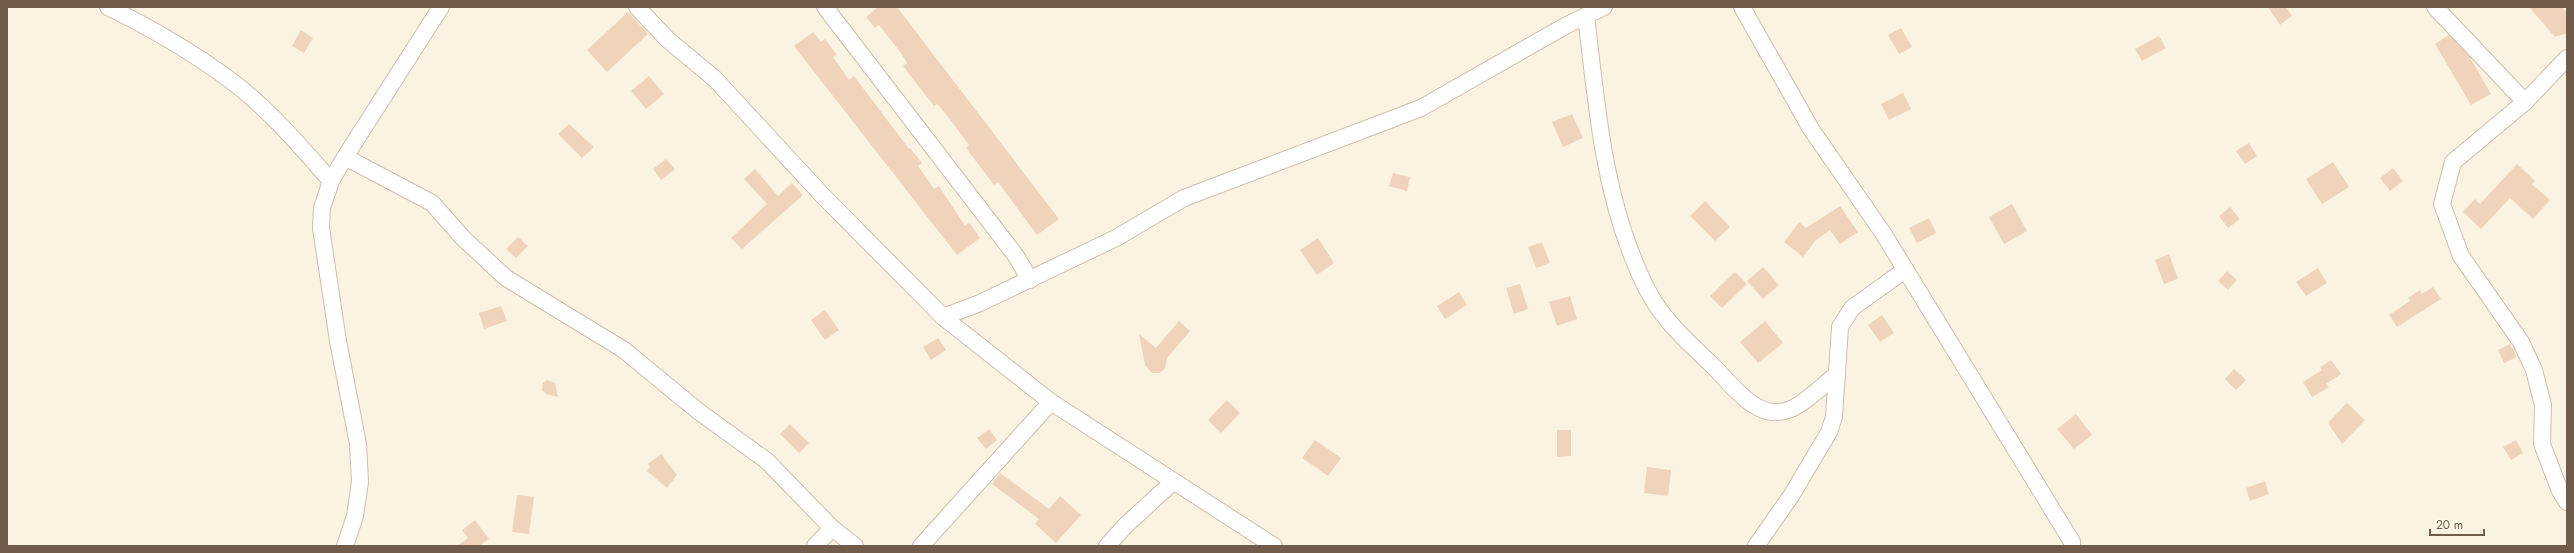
<svg xmlns="http://www.w3.org/2000/svg" width="2574" height="553" font-family="Jost,sans-serif">
	<style>
		.building { fill: #efd4bb }
		.lines { fill: none; stroke-linecap: round; stroke-linejoin: round }
		.minor-casing { stroke: #cdbeac; stroke-width: 18 }
		.minor { stroke: #fff; stroke-width: 16 }
	</style>
	<rect width="100%" height="100%" fill="#fbf3e2"/>
	<g class="building">
		<polygon points="878,7 897,7 1059,219 1037,235 998,182 994,185 966,148 969,145 949,118 937,104 934,106 903,66 907,63 901,53 879,25 875,28 866,17"/>
		<polygon points="2268,7 2286,7 2292,16 2280,25"/>
		<polygon points="2529,7 2562,7 2567,13 2567,33 2555,37"/>
		<polygon points="628,12 648,34 607,72 587,50"/>
		<polygon points="1901,28 1912,47 1899,54 1888,35"/>
		<polygon points="301,30 313,38 304,53 292,46"/>
		<polygon points="813,32 821,42 825,39 837,55 833,57 849,80 854,76 909,149 910,148 922,163 918,166 934,189 939,186 965,226 969,222 980,238 957,255 794,46"/>
		<polygon points="2449,35 2469,56 2491,94 2471,105 2435,44"/>
		<polygon points="2159,36 2166,48 2142,61 2135,49"/>
		<polygon points="649,76 664,94 646,109 631,91"/>
		<polygon points="1903,93 1911,109 1889,120 1881,104"/>
		<polygon points="1572,114 1583,138 1563,147 1552,122"/>
		<polygon points="569,124 594,147 582,158 558,134"/>
		<polygon points="2249,143 2257,156 2245,164 2236,151"/>
		<polygon points="666,159 675,169 661,180 653,169"/>
		<polygon points="2333,162 2349,187 2322,204 2306,179"/>
		<polygon points="2517,164 2535,181 2532,184 2550,200 2533,219 2510,198 2481,229 2463,212 2475,199 2480,204"/>
		<polygon points="2393,168 2403,181 2390,191 2380,178"/>
		<polygon points="755,169 778,196 792,183 803,195 742,249 731,238 767,204 744,179"/>
		<polygon points="1393,173 1410,177 1407,191 1389,186"/>
		<polygon points="1705,201 1730,227 1715,241 1690,216"/>
		<polygon points="2012,204 2027,231 2004,244 1989,217"/>
		<polygon points="1840,206 1858,232 1840,244 1830,230 1815,241 1803,257 1784,242 1799,222 1806,228"/>
		<polygon points="2230,207 2240,219 2228,228 2219,216"/>
		<polygon points="1929,218 1936,233 1917,243 1909,228"/>
		<polygon points="518,237 528,246 516,258 506,249"/>
		<polygon points="1318,238 1334,263 1317,275 1300,250"/>
		<polygon points="1542,242 1550,263 1536,268 1528,247"/>
		<polygon points="2169,254 2178,279 2164,284 2155,260"/>
		<polygon points="1763,267 1779,285 1763,299 1747,281"/>
		<polygon points="2318,268 2327,283 2306,296 2296,282"/>
		<polygon points="2227,271 2237,280 2228,290 2218,281"/>
		<polygon points="1735,272 1747,284 1722,308 1710,296"/>
		<polygon points="1520,284 1528,309 1514,314 1506,288"/>
		<polygon points="2433,287 2441,299 2397,327 2389,315 2410,301 2408,298 2420,290 2422,294"/>
		<polygon points="1459,292 1467,305 1445,319 1437,306"/>
		<polygon points="1570,296 1577,319 1557,326 1549,302"/>
		<polygon points="501,306 507,321 484,329 479,313"/>
		<polygon points="825,310 839,330 825,340 811,320"/>
		<polygon points="1882,315 1894,333 1880,342 1868,325"/>
		<polygon points="1179,321 1190,331 1167,358 1165,369 1159,373 1152,373 1145,365 1139,334 1156,348"/>
		<polygon points="1765,321 1783,343 1758,363 1740,342"/>
		<polygon points="938,338 946,350 931,360 923,347"/>
		<polygon points="2510,344 2517,357 2504,363 2498,350"/>
		<polygon points="2331,360 2341,374 2326,384 2329,387 2312,397 2303,382 2322,370 2320,367"/>
		<polygon points="2234,369 2246,380 2236,390 2225,379"/>
		<polygon points="547,380 555,383 558,397 546,394 542,390 543,383"/>
		<polygon points="1227,400 1240,413 1221,433 1208,420"/>
		<polygon points="2347,403 2365,420 2342,444 2328,423"/>
		<polygon points="2076,414 2092,435 2074,449 2057,429"/>
		<polygon points="790,424 809,443 799,453 780,434"/>
		<polygon points="989,429 997,440 986,449 977,438"/>
		<polygon points="1557,430 1571,430 1571,456 1557,457"/>
		<polygon points="1315,440 1341,458 1328,476 1302,458"/>
		<polygon points="2516,440 2523,453 2511,460 2503,447"/>
		<polygon points="661,454 677,475 667,488 647,471 650,466 648,464"/>
		<polygon points="1647,467 1671,470 1668,496 1644,493"/>
		<polygon points="1000,473 1049,509 1060,496 1081,515 1056,543 1035,524 1039,519 992,484"/>
		<polygon points="2265,481 2269,494 2250,501 2246,488"/>
		<polygon points="517,495 534,497 529,534 512,532"/>
		<polygon points="475,520 489,539 479,546 457,546 468,538 462,530"/>
	</g>
	<g class="lines">
		<g class="minor-casing">
			<g id="minor">
				<path d="M108 7C151 28 192 52 230 80 268 108 300 146 331 181"/>
				<polyline points="637,7 667,39 715,79 823,196 943,317 1051,402 1274,546"/>
				<polyline points="825,7 1016,256 1030,280"/>
				<polyline points="1742,7 1811,129 1883,233 2072,542 2072,546"/>
				<polyline points="2435,7 2525,102"/>
				<path d="M1586 16C1596 98 1602 181 1633 258 1640 276 1648 294 1659 309 1674 330 1694 348 1713 366 1734 387 1758 423 1791 409 1807 402 1823 385 1837 374"/>
				<polyline points="2567,58 2525,102 2453,162 2442,204 2461,256 2521,342 2534,370 2543,405 2542,444 2560,491 2567,502"/>
				<polyline points="345,157 432,203 463,238 506,278 624,350 698,411 767,461 832,528 855,546"/>
				<polyline points="943,317 980,303 1116,238 1184,198 1421,108 1565,26 1604,7"/>
				<polyline points="345,546 355,516 360,482 358,444 338,341 321,228 322,208 331,181 345,157 441,7"/>
				<polyline points="815,546 832,528"/>
				<polyline points="921,546 1051,402"/>
				<polyline points="1107,546 1126,525 1173,482"/>
				<polyline points="1756,546 1791,496 1829,432 1834,417 1840,327 1852,308 1905,270"/>
			</g>
		</g>
		<use href="#minor" class="minor"/>
	</g>
	<rect width="2574" height="553" fill="none" stroke="#715b4a" stroke-width="16"/>
	<path d="M2430 529v6h54v-6" fill="none" stroke="#715b4a" stroke-width="2"/>
	<text x="2436" y="529" font-size="12" fill="#715b4a" stroke="#fef7e7" stroke-width="3" paint-order="stroke">20 m</text>
</svg>
